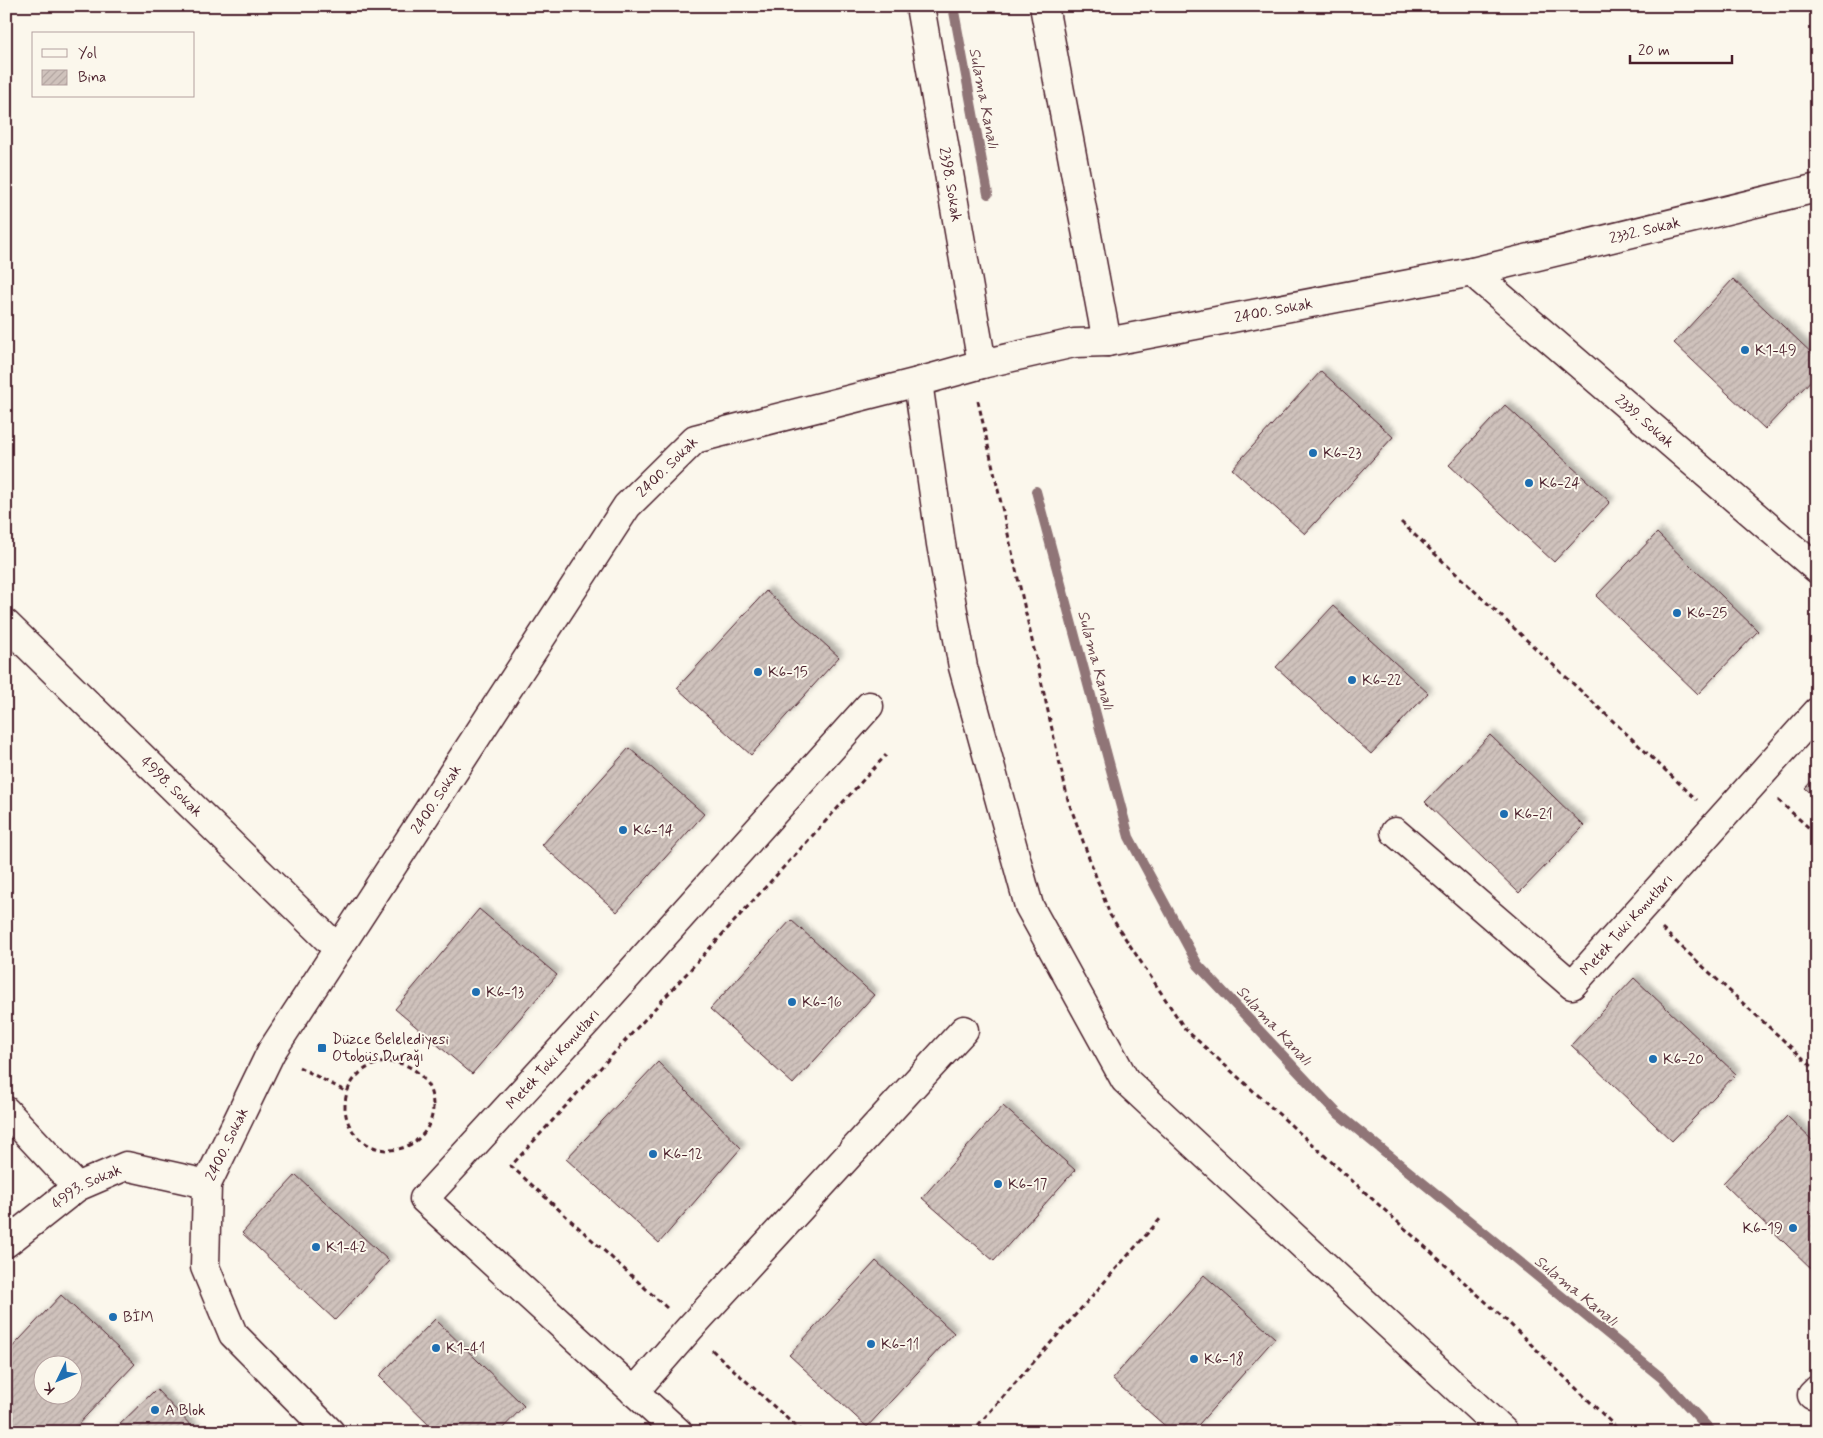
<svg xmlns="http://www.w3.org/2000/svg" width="1823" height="1438" font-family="Mynerve,sans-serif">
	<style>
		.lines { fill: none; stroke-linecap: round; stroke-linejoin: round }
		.stream { stroke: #907477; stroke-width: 10 }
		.building { fill: url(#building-hatch); stroke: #4a1f2b; fill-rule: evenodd; filter: url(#shadow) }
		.minor-casing { stroke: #4a1f2b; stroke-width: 31 }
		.major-casing { stroke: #4a1f2b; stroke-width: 31 }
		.path { stroke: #4a1f2b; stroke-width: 3; stroke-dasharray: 5 4; stroke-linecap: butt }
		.minor { stroke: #fbf7ec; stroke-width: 28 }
		.major { stroke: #fbf7ec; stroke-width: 28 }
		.poi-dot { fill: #1f6fb2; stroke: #fbf7ec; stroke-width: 2 }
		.labels { text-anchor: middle; stroke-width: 4; stroke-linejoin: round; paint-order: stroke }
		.street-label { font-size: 15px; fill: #4a1f2b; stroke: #fbf7ec }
		.poi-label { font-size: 15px; fill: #4a1f2b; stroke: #fbf7ec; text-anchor: start }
		.water-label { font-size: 16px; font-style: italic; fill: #6d4a51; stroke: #fbf7ec }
	</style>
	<defs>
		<pattern id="building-hatch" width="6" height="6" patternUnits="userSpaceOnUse" patternTransform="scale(1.25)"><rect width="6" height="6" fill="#cfc2bc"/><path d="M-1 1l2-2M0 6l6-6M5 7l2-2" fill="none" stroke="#b3a6a2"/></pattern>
		<filter id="shadow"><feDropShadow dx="4.5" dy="-4.5" stdDeviation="2.5" flood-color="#0004"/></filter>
	</defs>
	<rect width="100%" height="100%" fill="#fbf7ec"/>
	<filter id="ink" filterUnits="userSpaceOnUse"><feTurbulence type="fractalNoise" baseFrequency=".02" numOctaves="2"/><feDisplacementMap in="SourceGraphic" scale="10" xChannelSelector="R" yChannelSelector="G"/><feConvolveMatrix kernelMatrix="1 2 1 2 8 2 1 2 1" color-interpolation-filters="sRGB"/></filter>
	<g filter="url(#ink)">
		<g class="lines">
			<g class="stream">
				<polyline points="953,6 988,194"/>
				<polyline points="1036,491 1129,837 1198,965 1336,1112 1663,1379 1712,1432"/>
			</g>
		</g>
		<g class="building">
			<polygon points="1733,279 1817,358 1817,374 1765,429 1674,343"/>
			<polygon points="1321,371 1393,437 1305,534 1232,469"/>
			<polygon points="1505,405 1610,502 1554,562 1449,465"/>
			<polygon points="1657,533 1758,631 1698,694 1596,596"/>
			<polygon points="766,591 839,657 751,755 677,688"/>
			<polygon points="1333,606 1428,693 1371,754 1276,667"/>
			<polygon points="1490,735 1584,826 1519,893 1425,802"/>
			<polygon points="629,748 704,814 617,912 542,845"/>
			<polygon points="1817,775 1817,799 1805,788"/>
			<polygon points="479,909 557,975 472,1074 395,1009"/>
			<polygon points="791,920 874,995 793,1084 710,1009"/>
			<polygon points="1634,978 1736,1074 1672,1141 1571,1045"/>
			<polygon points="658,1062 741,1148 659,1243 566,1159"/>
			<polygon points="1003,1106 1075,1170 994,1261 922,1198"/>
			<polygon points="1787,1116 1817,1145 1817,1274 1723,1183"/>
			<polygon points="296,1175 389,1261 335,1320 242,1233"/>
			<polygon points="876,1261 954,1333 867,1427 789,1355"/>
			<polygon points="1204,1275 1275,1338 1192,1432 1172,1432 1112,1379"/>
			<path d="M61 1295 135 1364 71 1432H6V1354ZM42 1366H72V1396H42Z"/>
			<polygon points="435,1319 524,1406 499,1432 436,1432 379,1376"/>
			<polygon points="156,1389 197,1432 112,1432"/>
		</g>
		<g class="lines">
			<g class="minor-casing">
				<g id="minor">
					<path id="s1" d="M920 6 982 364"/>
					<polyline points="1044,6 1107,342"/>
					<path id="s2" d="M1472 272 1817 569"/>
					<polyline points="918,382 941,544 963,667 1029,906 1125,1080 1504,1432"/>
					<path id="s3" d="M6 624 338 949"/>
					<path id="s4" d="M1395 832 1572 985 1817 712"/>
					<polyline points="6,1111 77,1187"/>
					<path id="s5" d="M6 1243 77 1187 126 1166 207 1184"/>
					<polyline points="634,1392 689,1329 964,1030"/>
					<polyline points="1812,1395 1817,1390"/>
					<path id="s6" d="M678 1432 424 1199 589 1019 869 706"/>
				</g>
			</g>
			<g class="major-casing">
				<g id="major">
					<path id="s7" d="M330 1432 233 1334 205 1267 207 1184 271 1052 627 506 695 439 918 382 982 364 1074 343 1107 342 1472 272 1817 188"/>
				</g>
			</g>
			<g class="path">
				<polyline points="978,401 1068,800 1110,915 1185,1029 1508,1322 1621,1432"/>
				<polyline points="1401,522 1697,800"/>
				<polyline points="1778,800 1817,835"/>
				<polyline points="1662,929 1817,1071"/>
				<circle cx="389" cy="1106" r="44"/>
				<polyline points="299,1067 347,1092"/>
				<polyline points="667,1308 511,1166 886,755"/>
				<polyline points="712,1350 802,1432"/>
				<polyline points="972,1432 1161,1218"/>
				<path d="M1352 1432C1369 1421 1386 1425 1403 1432"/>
			</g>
			<use href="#minor" class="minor"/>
			<use href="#major" class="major"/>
		</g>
	</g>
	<g class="poi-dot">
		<circle cx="1745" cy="350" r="5"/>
		<circle cx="1313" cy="453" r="5"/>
		<circle cx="1529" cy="483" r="5"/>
		<circle cx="1677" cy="613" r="5"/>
		<circle cx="758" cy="672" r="5"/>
		<circle cx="1352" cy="680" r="5"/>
		<circle cx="1504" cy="814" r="5"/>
		<circle cx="623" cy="830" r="5"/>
		<circle cx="476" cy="992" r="5"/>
		<circle cx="792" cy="1002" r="5"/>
		<rect x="317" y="1043" width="10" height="10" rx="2.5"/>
		<circle cx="1653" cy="1059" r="5"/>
		<circle cx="653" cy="1154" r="5"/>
		<circle cx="998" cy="1184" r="5"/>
		<circle cx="1793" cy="1228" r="5"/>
		<circle cx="316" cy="1247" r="5"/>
		<circle cx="113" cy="1317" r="5"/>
		<circle cx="871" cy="1344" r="5"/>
		<circle cx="436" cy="1348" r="5"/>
		<circle cx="1194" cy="1359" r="5"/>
		<circle cx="155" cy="1410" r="5"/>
	</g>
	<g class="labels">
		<g class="street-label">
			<text dy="5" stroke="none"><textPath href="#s1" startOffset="181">2398. Sokak</textPath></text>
			<text dy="5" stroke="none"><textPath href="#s7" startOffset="2161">2332. Sokak</textPath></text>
			<text dy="5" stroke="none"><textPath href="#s7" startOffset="1781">2400. Sokak</textPath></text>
			<text dy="5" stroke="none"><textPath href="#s2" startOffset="228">2339. Sokak</textPath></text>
			<text dy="5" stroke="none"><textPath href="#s7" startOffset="1148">2400. Sokak</textPath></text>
			<text dy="5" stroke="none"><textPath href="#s3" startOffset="232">4998. Sokak</textPath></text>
			<text dy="5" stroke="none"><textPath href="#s7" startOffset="742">2400. Sokak</textPath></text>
			<text dy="5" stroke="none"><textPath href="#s4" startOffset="315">Metek Toki Konutları</textPath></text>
			<text dy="5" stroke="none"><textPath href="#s6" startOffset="535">Metek Toki Konutları</textPath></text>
			<text dy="5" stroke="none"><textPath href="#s7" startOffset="338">2400. Sokak</textPath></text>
			<text dy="5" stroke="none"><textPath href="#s5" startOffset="99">4993. Sokak</textPath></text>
		</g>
		<g class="poi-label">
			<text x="1755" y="355">K1-49</text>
			<text x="1323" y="458">K6-23</text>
			<text x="1539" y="488">K6-24</text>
			<text x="1687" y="618">K6-25</text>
			<text x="768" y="677">K6-15</text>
			<text x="1362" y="685">K6-22</text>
			<text x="1514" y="819">K6-21</text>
			<text x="633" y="835">K6-14</text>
			<text x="486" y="997">K6-13</text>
			<text x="802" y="1007">K6-16</text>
			<text x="332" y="1044">Düzce Belelediyesi<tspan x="332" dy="17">Otobüs Durağı</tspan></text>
			<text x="1663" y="1064">K6-20</text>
			<text x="663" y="1159">K6-12</text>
			<text x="1008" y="1189">K6-17</text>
			<text x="1783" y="1233" text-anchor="end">K6-19</text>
			<text x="326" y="1252">K1-42</text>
			<text x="123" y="1322">BİM</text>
			<text x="881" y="1349">K6-11</text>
			<text x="446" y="1353">K1-41</text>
			<text x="1204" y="1364">K6-18</text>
			<text x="165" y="1415">A Blok</text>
		</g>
		<g class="water-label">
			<text transform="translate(985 98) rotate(79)" y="6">Sulama Kanalı</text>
			<text transform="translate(1097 660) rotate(75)" y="6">Sulama Kanalı</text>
			<text transform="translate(1275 1025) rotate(47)" y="6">Sulama Kanalı</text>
			<text transform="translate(1577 1290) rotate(39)" y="6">Sulama Kanalı</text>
		</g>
	</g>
	<rect width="1823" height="1438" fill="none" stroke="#fbf7ec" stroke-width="25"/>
	<rect x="12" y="12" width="1798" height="1413" fill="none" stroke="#4a1f2b" stroke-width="2" filter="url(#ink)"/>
	<rect x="32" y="32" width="162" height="65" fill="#fbf7ec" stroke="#b4a19f"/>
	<rect x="42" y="49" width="25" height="8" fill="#fbf7ec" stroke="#b4a19f"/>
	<text x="78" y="58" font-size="15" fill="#4a1f2b">Yol</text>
	<rect x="42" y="70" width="25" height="15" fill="url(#building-hatch)" stroke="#b4a19f"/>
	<text x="78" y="82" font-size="15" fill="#4a1f2b">Bina</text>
	<g transform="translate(58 1380) rotate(227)"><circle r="24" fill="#fbf7ec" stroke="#b4a19f"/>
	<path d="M0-4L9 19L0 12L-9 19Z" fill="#1f6fb2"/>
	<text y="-8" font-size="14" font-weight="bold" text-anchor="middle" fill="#4a1f2b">K</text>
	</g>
	<path d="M1630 55v8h102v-8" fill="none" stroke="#4a1f2b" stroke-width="2.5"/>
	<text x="1638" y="55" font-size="15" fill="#4a1f2b" stroke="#fbf7ec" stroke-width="4" paint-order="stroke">20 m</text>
</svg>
